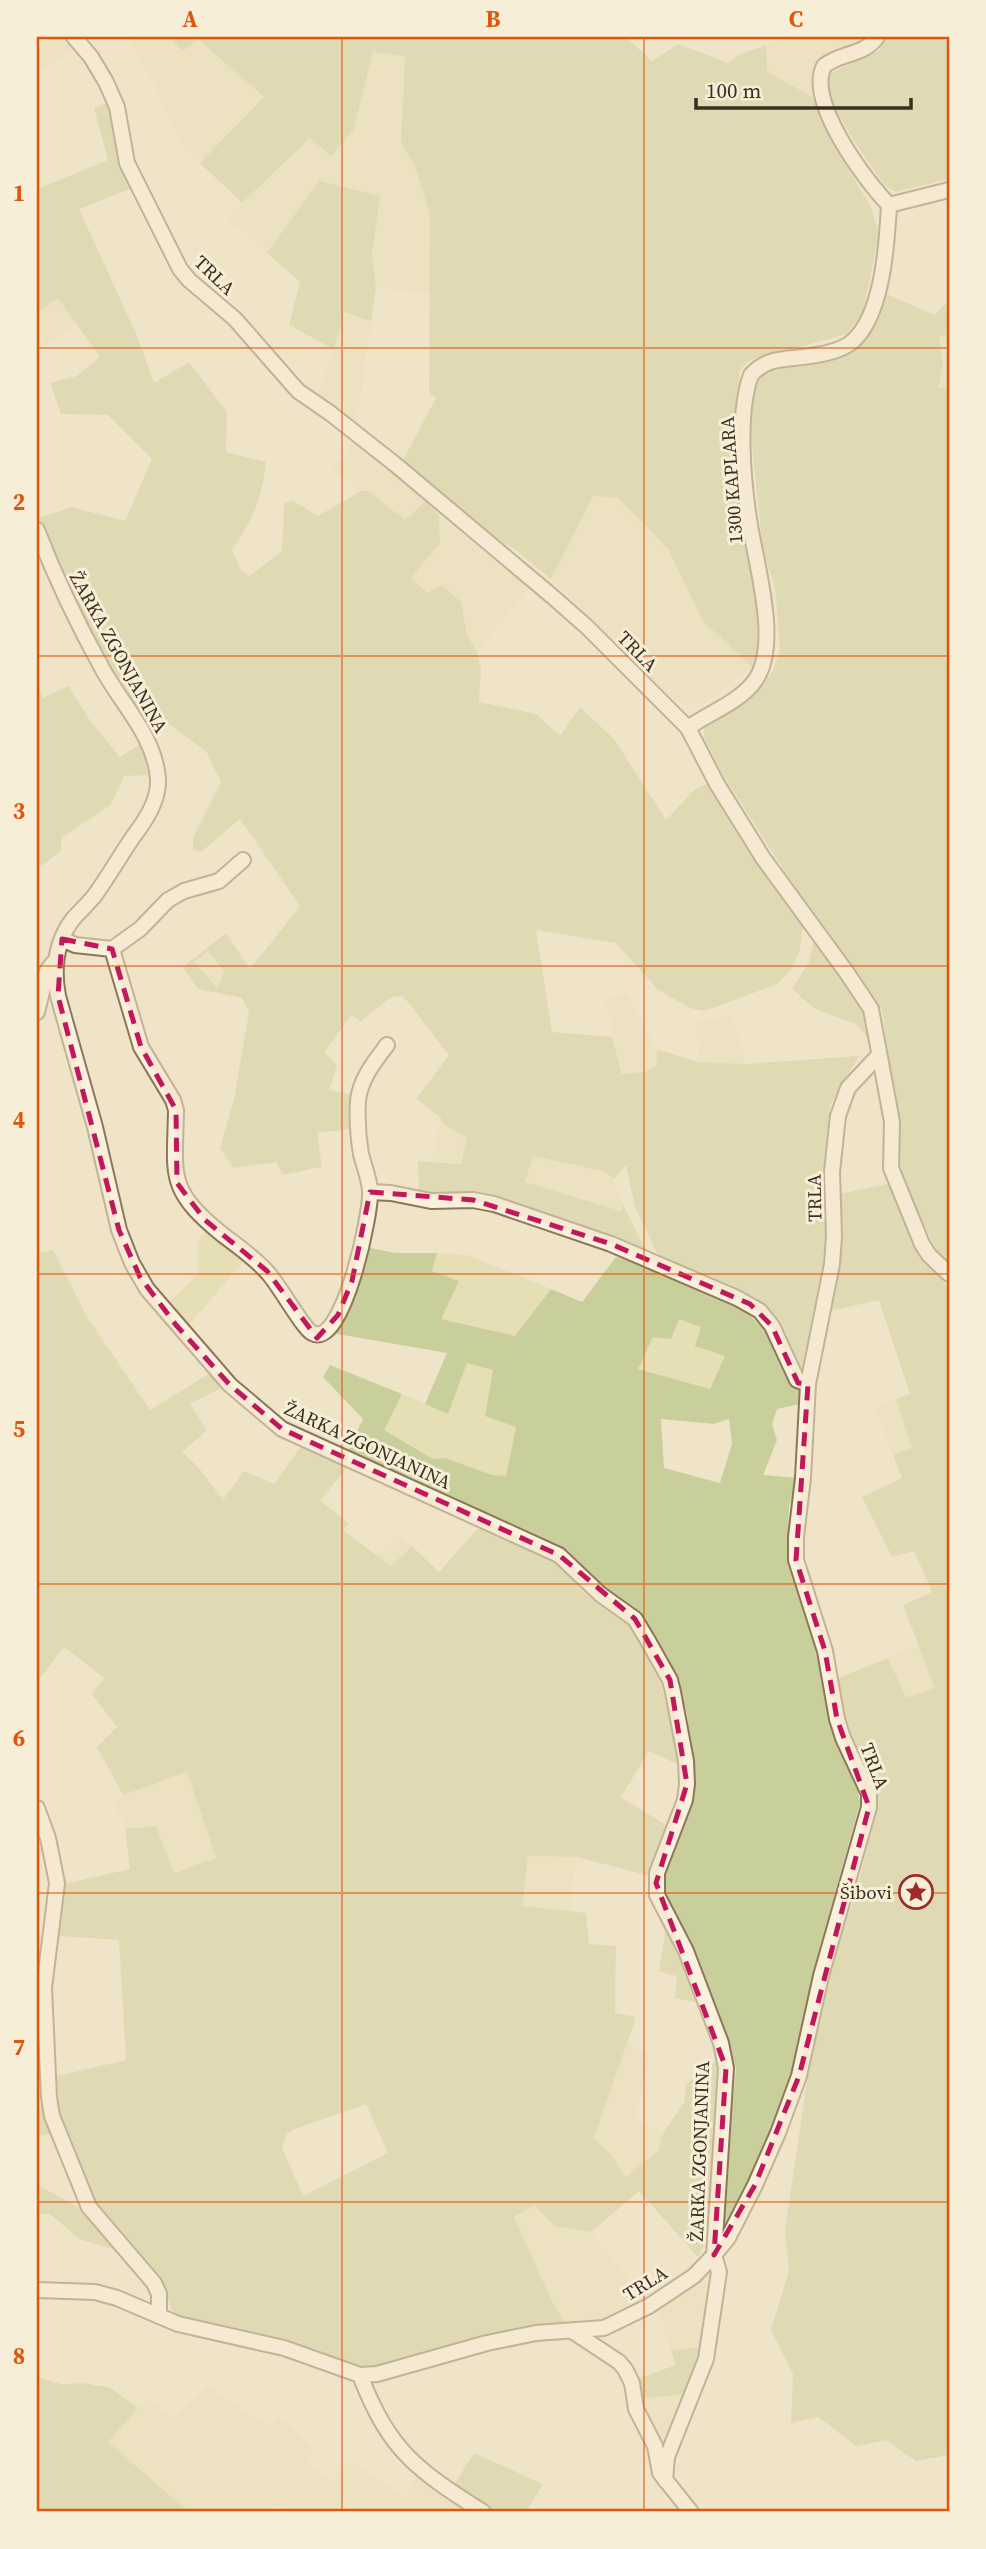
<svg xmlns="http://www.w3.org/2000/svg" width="986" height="2549" font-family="'Source Serif 4',serif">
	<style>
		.farmland { fill: #e6deb5 }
		.green { fill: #c9cf9b; fill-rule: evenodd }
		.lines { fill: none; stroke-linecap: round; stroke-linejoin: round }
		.street-casing { stroke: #8d765c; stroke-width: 18 }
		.street { stroke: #faf1dc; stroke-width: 14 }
		.marked { fill: none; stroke: #c2185b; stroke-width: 5; stroke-dasharray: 14 9; stroke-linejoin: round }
		.grid { fill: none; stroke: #df570d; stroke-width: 2; stroke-opacity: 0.55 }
		.labels { text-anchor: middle; stroke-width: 6; stroke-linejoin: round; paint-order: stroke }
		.street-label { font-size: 19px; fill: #3d2e20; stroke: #f7eed8 }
		.poi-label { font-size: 19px; fill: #3d2e20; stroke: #f7eed8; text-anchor: end }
		.neatline { fill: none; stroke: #df570d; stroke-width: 2.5 }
		.grid-label { font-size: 23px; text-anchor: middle; font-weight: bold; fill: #df570d }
	</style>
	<rect width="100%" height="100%" fill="#f0e4c8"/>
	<g class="farmland">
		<polygon points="37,37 63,37 75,48 40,72 37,84"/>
		<polygon points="128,37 170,37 183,51 198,39 264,97 200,163 183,147 151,78"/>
		<polygon points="795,37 870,37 866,41 832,53 815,66 813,77 815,99 767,71 766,45"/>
		<polygon points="373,52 405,56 401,143 415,166 430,214 430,293 376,288 372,254 379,196 319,181 267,253 227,218 310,138 331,155 353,131"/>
		<polygon points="57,298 78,324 46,345 37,329 37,312"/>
		<polygon points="344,312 371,321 357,423 319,395"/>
		<polygon points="949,334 949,387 938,388 943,365 939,337"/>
		<polygon points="355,442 426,501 405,520 369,491 361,491 332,468"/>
		<polygon points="593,496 618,498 668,549 703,621 752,667 704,704 684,706 669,696 551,579"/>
		<polygon points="439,515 529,588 477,652 467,635 461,602 428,593 411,578 440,543"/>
		<polygon points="208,951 226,972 217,989 194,962"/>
		<polygon points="627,994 657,1049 656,1065 644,1072 622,1074 605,999"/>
		<polygon points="733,1015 746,1064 698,1062 697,1023"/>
		<polygon points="441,1122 468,1137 461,1164 431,1160"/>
		<polygon points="533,1156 603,1171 614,1179 623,1204 622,1211 525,1182"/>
		<polygon points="205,1232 245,1260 186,1328 165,1306 198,1274 198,1240"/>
		<polygon points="437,1253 467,1255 551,1289 516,1336 441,1319 432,1271"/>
		<polygon points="679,1319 701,1326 726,1356 710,1389 638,1369 653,1337"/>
		<polygon points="467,1363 494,1370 516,1427 506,1476 492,1475 445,1458 433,1459 383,1430 402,1394 448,1413"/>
		<polygon points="896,1399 912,1448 893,1455 875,1407"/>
		<polygon points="399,1534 412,1546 392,1567 377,1557"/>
		<polygon points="919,1645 936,1688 906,1699 888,1658"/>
		<polygon points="187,1772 216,1858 173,1873 156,1826 125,1829 114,1800 123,1795"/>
		<polygon points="527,1856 577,1857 568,1912 522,1906"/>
		<polygon points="626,2043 651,2053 634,2117 663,2133 659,2150 627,2177 611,2155 594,2139"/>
		<polygon points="535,2205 555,2226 591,2232 644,2298 603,2321 567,2325 554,2306 514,2217"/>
		<polygon points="708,2273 711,2276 703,2347 671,2350 658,2309"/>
		<polygon points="208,2386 269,2427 278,2417 315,2449 305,2462 333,2481 351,2461 404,2497 419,2473 460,2506 454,2512 286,2512 275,2505 265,2512 189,2512 108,2442 138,2408 149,2400 174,2419"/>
		<polygon points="685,2394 668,2438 663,2442 659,2441 639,2399"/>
	</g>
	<g class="green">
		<polygon points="170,37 626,37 652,61 678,44 728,63 740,54 766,45 767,71 815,99 832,142 870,205 879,233 863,313 847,334 748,361 740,370 734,442 757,616 758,654 752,667 703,621 668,549 618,498 593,496 551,579 517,551 468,519 403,460 436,398 429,394 430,214 415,166 401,143 405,56 373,52 353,131 331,156 310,138 242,203 200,163 264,97 198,39 183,51"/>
		<path d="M885 37H949V179L895 192 885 186C870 163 820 98 828 74L879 51Z"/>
		<path d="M109 102 132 188 79 209 137 336 154 383 189 362 227 412 226 452 266 462C260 505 255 514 232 550L241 570 249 576 282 551 284 504 292 500 318 516 361 491H368L405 520 426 501 439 515 440 543 411 578 428 593 442 585 461 602 467 635 477 652 481 669 479 702 536 714 560 736 580 707 614 739 666 820 695 789 709 783C734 834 768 883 803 927L799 953 790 971 777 984 705 1011 690 1008 658 990 616 943 536 930 552 1032 612 1037 622 1074 644 1072 656 1066 657 1049 698 1062 746 1064 859 1056 830 1105 823 1174 827 1230 826 1264 819 1286 805 1372 801 1376C788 1359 787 1334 775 1316 757 1290 695 1272 665 1260L656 1251 635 1207 626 1165 614 1179 603 1171 533 1156 525 1182 621 1211 623 1204 645 1249 644 1254 494 1195 435 1196 419 1193 418 1161 461 1164 467 1138 441 1122V1118L416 1099 449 1055 403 996 391 997 361 1021 351 1015 324 1052 337 1065 329 1090 353 1095 351 1129 317 1133 322 1167 282 1175 277 1162 233 1168 220 1148 234 1099 249 1012 242 998 198 989 183 967 226 933 250 969 300 906 240 819 201 852 193 849V838L221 782 206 751 157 716 144 721C133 700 116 683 105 662 79 616 58 567 39 518L72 507 125 521 152 459 108 415 61 414 50 383 77 376 100 357 58 298 37 312V189L108 160 94 108ZM208 951 225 972 217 988 194 962Z"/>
		<polygon points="319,181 380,196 372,254 376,288 371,321 344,312 334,349 289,325 300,282 267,253"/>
		<polygon points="882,292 935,315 949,300 949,334 939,337 943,365 938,388 949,387 949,1267 937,1251 895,1170 893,1090 882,1010 803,900 724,777 704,738 704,730 707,723 746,702 764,683 773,671 780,649 775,588 762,545 750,426 753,389 760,377 771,369 824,359 848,351 869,334 877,314"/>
		<polygon points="37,684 43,698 68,686 91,722 120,757 142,743 148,775 124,776 111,805 61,838 61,851 39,867 37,875"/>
		<path d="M813 943H817C835 961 874 1014 869 1039L856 1024 815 1009 792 989 809 962Z"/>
		<polygon points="891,1183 905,1223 924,1259 949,1288 949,2455 916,2461 886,2440 856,2446 818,2417 791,2423 793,2374 771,2330 789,2271 785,2230 809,2068 832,1962 856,1892 878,1806 846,1729 838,1678 888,1658 906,1698 935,1688 903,1605 932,1592 914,1551 892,1557 862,1497 902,1478 893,1455 912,1448 896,1399 910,1394 879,1300 830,1311 842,1243 840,1194"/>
		<path d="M366 1247 395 1253H437L432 1271 459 1281 441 1319 515 1336 551 1289 582 1302 616 1257 665 1272 749 1314 768 1334 778 1357 792 1383 800 1391 799 1404 777 1409 772 1424 777 1440 763 1475 798 1478 789 1507 787 1555 810 1626 835 1738 858 1792 860 1803 820 1947 792 2072 754 2172 730 2225 721 2223 736 2069 730 2045 689 1937 666 1896 663 1886 664 1872 688 1815 693 1793 687 1713 676 1678 644 1617 610 1592 568 1551 409 1476 346 1453 363 1419 323 1377 330 1365 402 1394 384 1430 433 1459 445 1458 492 1475 506 1476 516 1427 485 1416 493 1370 467 1363 448 1414 425 1404 447 1353 332 1333C352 1304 362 1283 366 1247ZM679 1319 701 1327 695 1346 725 1356 710 1389 638 1369 653 1337 671 1339ZM661 1419 714 1424 729 1419 732 1444 720 1483 664 1468Z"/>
		<path d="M37 1248 42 1253 53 1250 86 1315 150 1410 212 1372 223 1387 190 1404 207 1430 182 1452 199 1468 223 1500 244 1471 274 1484 302 1445 348 1466 320 1501 349 1523 343 1530 391 1566 412 1546 439 1572 481 1525 525 1548 555 1559 586 1595 629 1625 656 1665 683 1767 649 1751 621 1797 669 1827 650 1876 577 1857 528 1856 522 1906 586 1913 589 1944 616 1946 615 2013 636 2017 594 2138 611 2155 626 2177 659 2150 663 2133 684 2103 686 2084 716 2061 721 2076 706 2242 698 2257 639 2191 591 2232 555 2226 534 2205 514 2217 554 2306 567 2325 504 2333 367 2368 332 2359 288 2340 179 2316 172 2311 164 2287 100 2211 88 2191 60 2121 57 2076 126 2060 119 1940 58 1936 64 1884 130 1869 125 1829 156 1826 174 1873 216 1858 187 1772 123 1795 97 1747 117 1727 92 1694 104 1678 64 1647 37 1682ZM366 2104 388 2153 303 2196 282 2148 287 2134 295 2129Z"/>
		<polygon points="666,1925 682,1950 700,2003 675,1998 677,1976 659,1972"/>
		<polygon points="37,2108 42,2108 53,2134 37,2136"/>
		<polygon points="37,2185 77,2206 119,2251 79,2239 49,2213 37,2215"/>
		<polygon points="703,2347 699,2365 685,2394 639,2399 637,2379 676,2365 671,2350"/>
		<polygon points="37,2377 61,2384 83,2383 111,2388 138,2408 108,2442 189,2512 37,2512"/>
		<polygon points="474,2453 543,2484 526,2512 495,2512 454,2485"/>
	</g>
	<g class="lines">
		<g class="street-casing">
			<g id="street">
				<polyline points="74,37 91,57 106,82 117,107 127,163 180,269 189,280 235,319 298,391 330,413 396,465 553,597 587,627 688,728 717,784 763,858 847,973 871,1009 892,1122 891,1168 922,1244 929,1255 949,1274"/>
				<polyline points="889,205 949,190"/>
				<path d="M37 530C56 579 78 625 103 670 123 706 155 737 158 779 159 801 145 821 133 837 120 856 108 877 95 895 88 904 80 911 73 919 56 941 53 969 58 996L95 1127 119 1230 132 1263 147 1289 230 1385 282 1429 559 1555 600 1594 635 1619 647 1639 670 1680 673 1692 686 1761 687 1784 685 1800 657 1873V1895L686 1951 721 2043 726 2068 714 2255 719 2272 706 2359 667 2457 665 2480"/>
				<path d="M688 728C708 713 738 703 754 682 782 646 755 562 749 519 743 479 737 413 751 375 768 356 787 360 810 356 825 354 845 350 855 339 883 311 887 243 889 205 864 179 806 101 824 66 841 52 864 56 877 37"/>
				<path d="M62 939 75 945 112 949 141 1047 173 1100 176 1110C175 1176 166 1189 223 1235 239 1247 255 1258 268 1273 279 1285 303 1328 312 1333 343 1350 372 1211 370 1190 369 1178 364 1166 361 1154 358 1137 357 1118 358 1101 360 1079 375 1061 387 1045"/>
				<polyline points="112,949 140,929 168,900 184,891 219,881 243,860"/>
				<polyline points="37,1012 47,971 53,963"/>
				<polyline points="370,1192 391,1193 431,1201 473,1200 494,1204 611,1244 737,1298 760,1311 772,1326 797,1380 808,1384"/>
				<polyline points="37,1808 48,1838 57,1883 44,1988 49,2097 52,2116 89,2207 154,2283 159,2294 159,2316"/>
				<path d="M37 2290 95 2292 117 2298 178 2324 284 2348 360 2375C389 2451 417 2470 483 2512"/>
				<polyline points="572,2331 619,2362 625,2369 632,2383 636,2409 655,2446 660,2473 691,2512"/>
				<polyline points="360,2375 377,2374 487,2343 536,2333 604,2328 649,2306 694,2276 714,2255 728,2238 755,2185 778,2133 799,2076 821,1976 869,1807 869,1794 843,1738 837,1719 825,1651 796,1560 796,1537 803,1478 808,1384 832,1264 834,1236 832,1172 838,1116 848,1088 879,1055"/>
			</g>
		</g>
		<use href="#street" class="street"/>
	</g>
	<path d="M0 0H986V2549H0ZM62 939 112 949 141 1047 176 1110 177 1183 205 1220 267 1271 317 1338 338 1315 352 1281 370 1192 473 1200 611 1244 750 1304 772 1326 798 1383 808 1384 796 1560 825 1651 837 1719 869 1807 799 2076 755 2185 714 2255 726 2068 656 1883 687 1784 670 1680 635 1619 559 1555 282 1429 230 1385 176 1325 140 1277 119 1230 58 996Z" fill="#f0e4c8" fill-opacity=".55" fill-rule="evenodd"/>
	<path class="marked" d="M62 939 112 949 141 1047 176 1110 177 1183 205 1220 267 1271 317 1338 338 1315 352 1281 370 1192 473 1200 611 1244 750 1304 772 1326 798 1383 808 1384 796 1560 825 1651 837 1719 869 1807 799 2076 755 2185 714 2255 726 2068 656 1883 687 1784 670 1680 635 1619 559 1555 282 1429 230 1385 176 1325 140 1277 119 1230 58 996Z"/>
	<path class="grid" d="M342 37V2512M644 37V2512M37 348H949M37 656H949M37 966H949M37 1274H949M37 1584H949M37 1893H949M37 2202H949"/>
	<defs>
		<g id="sight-ring" transform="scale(1.75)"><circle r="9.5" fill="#f7eed8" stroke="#9e2a2b" stroke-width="1.5"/><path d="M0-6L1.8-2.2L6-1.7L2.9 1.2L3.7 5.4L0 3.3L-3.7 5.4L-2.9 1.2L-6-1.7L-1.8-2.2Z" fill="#9e2a2b"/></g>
	</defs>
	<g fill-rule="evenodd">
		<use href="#sight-ring" x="916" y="1892"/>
	</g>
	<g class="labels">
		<g class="street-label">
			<text transform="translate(215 275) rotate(44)" y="7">TRLA</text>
			<text transform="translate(731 480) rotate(-94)" y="7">1300 KAPLARA</text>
			<text transform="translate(638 651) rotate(46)" y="7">TRLA</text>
			<text transform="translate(119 652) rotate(61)" y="7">ŽARKA ZGONJANINA</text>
			<text transform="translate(814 1198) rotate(-91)" y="7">TRLA</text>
			<text transform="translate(368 1445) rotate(25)" y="7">ŽARKA ZGONJANINA</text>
			<text transform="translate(875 1766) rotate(69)" y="7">TRLA</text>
			<text transform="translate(699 2151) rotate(-88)" y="7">ŽARKA ZGONJANINA</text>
			<text transform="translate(645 2283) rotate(-32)" y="7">TRLA</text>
		</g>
		<g class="poi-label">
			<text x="892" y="1899">Šibovi</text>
		</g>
	</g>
	<rect width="986" height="2549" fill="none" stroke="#f7eed8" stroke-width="77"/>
	<path d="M696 98v10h215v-10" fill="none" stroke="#3d2e20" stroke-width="3.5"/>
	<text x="706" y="98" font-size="21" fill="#3d2e20" stroke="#f7eed8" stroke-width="5" paint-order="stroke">100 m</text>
	<rect x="38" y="38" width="910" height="2472" class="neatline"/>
	<g class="grid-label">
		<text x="190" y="27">A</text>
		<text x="493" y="27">B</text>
		<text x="796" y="27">C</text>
		<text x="19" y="201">1</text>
		<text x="19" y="510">2</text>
		<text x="19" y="819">3</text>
		<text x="19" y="1128">4</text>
		<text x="19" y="1437">5</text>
		<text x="19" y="1746">6</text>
		<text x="19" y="2055">7</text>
		<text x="19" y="2364">8</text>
	</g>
</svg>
